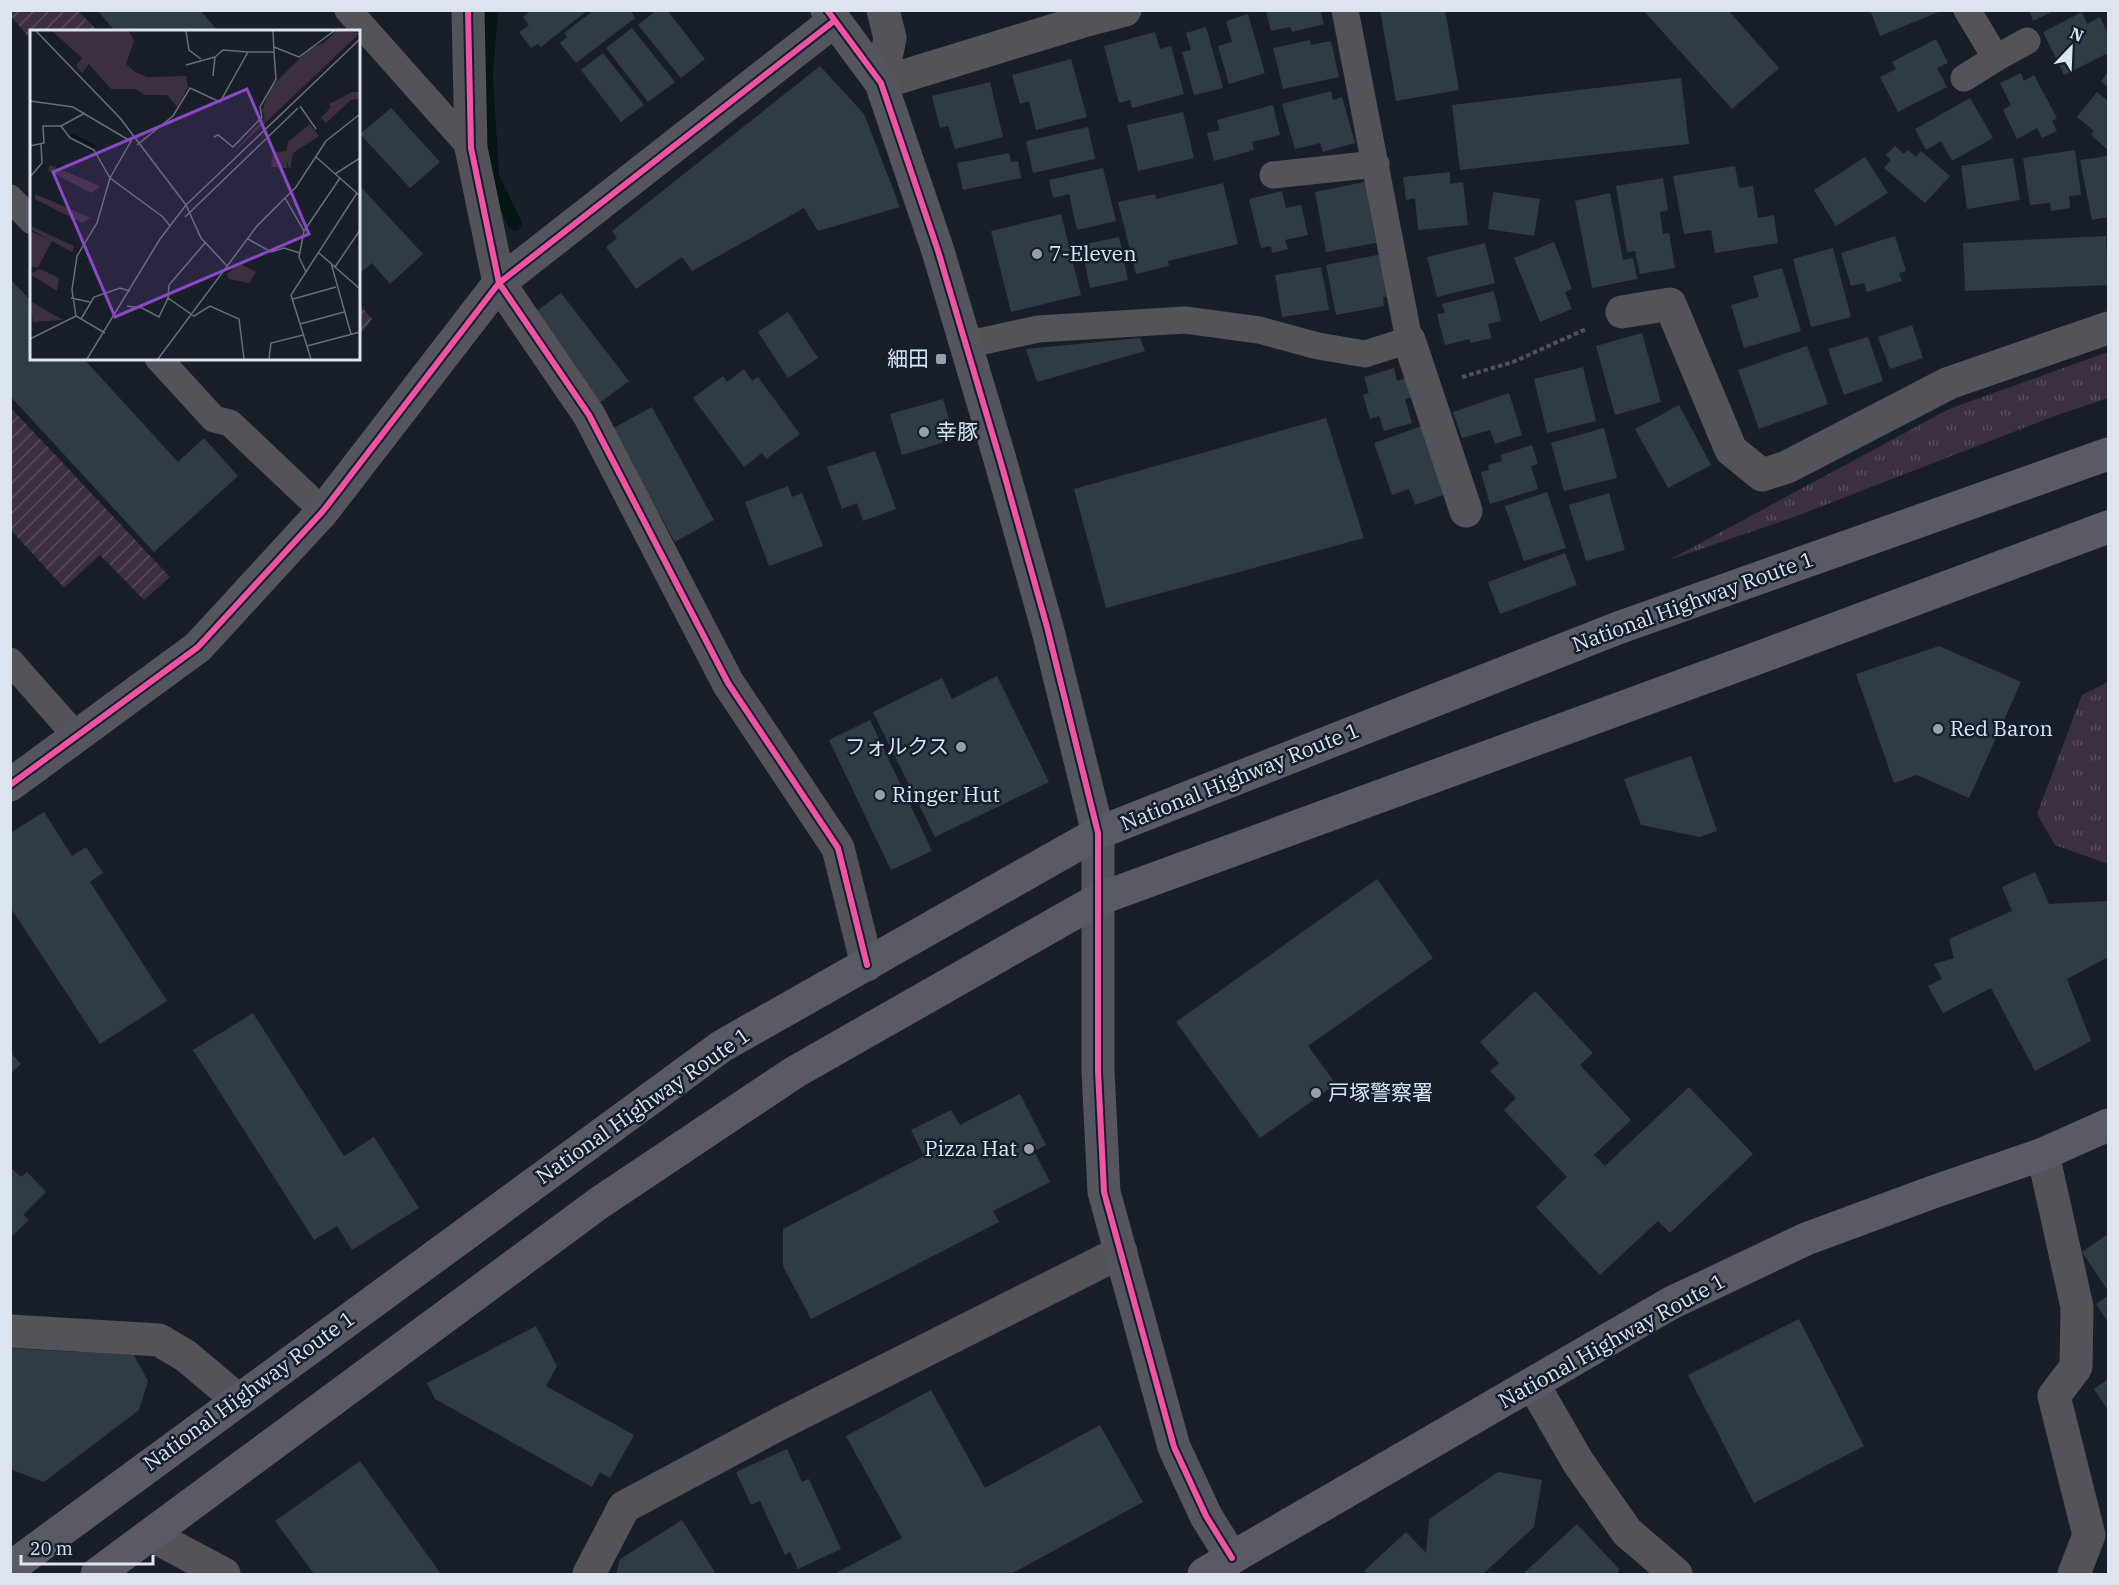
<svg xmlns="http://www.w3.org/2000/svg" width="2119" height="1585" font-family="'IBM Plex Serif','Noto Sans JP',serif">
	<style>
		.grass { fill: url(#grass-tufts) }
		.garden { fill: url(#garden-furrows) }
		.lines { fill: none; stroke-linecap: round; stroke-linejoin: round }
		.stream { stroke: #051414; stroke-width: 14 }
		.building { fill: #303c44 }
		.path { stroke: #515359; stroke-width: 4; stroke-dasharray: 4.5 3; stroke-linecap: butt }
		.lane { stroke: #535359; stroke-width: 27 }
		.street { stroke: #535359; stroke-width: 33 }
		.secondary { stroke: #54555d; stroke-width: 33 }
		.highway { stroke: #595a64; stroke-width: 33 }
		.cycleway-casing { stroke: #131e2f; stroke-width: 10 }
		.cycleway { stroke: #f153a3; stroke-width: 6 }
		.poi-dot { fill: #989faa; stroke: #131e2f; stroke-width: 2 }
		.labels { text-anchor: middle; stroke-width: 5; stroke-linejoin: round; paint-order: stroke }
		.poi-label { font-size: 21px; fill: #dce4ef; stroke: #131e2f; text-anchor: start }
		.street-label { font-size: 21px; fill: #dce4ef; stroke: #131e2f }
		.inset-river { fill: none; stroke: #051414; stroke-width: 3 }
		.inset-road { fill: none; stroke: #676e78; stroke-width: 1.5 }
		.view { fill: #8a48c6; fill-opacity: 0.15; stroke: #8a48c6; stroke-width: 3 }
		.inset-edge { fill: none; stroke: #dce4ef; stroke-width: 3 }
	</style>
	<defs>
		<pattern id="grass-tufts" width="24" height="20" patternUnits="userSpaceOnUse" patternTransform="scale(1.5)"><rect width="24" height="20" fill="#3c2f3f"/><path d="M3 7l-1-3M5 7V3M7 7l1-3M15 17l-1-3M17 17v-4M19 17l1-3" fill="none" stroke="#584d5b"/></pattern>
		<pattern id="garden-furrows" width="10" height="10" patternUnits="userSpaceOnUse" patternTransform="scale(1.5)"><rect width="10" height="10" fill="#3c2f3f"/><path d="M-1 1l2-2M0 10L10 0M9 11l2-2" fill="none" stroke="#584d5b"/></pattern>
	</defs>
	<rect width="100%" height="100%" fill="#191f29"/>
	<g class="grass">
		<polygon points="2108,352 2108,398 2052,417 1794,517 1669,560 1949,409"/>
		<polygon points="2108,682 2108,864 2055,845 2037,814 2082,695"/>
	</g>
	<g class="garden">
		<polygon points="10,11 78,11 98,31 32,32 31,40 11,16"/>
		<polygon points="359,304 372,319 359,336"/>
		<polygon points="11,408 170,577 144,600 100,555 64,588 11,530"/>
	</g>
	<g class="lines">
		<polyline class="stream" points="491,10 486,76 492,176 515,224"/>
	</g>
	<g class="building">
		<polygon points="97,10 200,10 219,32 116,32"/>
		<polygon points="531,10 588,10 541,47 538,44 531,48 519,32 529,25 523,17"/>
		<polygon points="594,10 630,10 635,18 576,63 560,43 567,37 564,33"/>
		<polygon points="657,10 667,10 705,59 681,78 638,25"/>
		<polygon points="1266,10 1320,10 1324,24 1292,32 1290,27 1271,31"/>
		<polygon points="1380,10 1445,10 1459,90 1396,101"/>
		<polygon points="1643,10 1728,10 1779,68 1732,109"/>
		<polygon points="1870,10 1941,10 1941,11 1880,36"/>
		<polygon points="2029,10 2055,10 2033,21"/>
		<polygon points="2082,12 2087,24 2100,17 2108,35 2108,53 2064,75 2043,32"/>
		<polygon points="1248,14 1265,73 1229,84 1218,46 1232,42 1226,21"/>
		<polygon points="1206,27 1223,88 1194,95 1182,52 1191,50 1186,33"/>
		<polygon points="632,28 675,82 648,102 606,48"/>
		<polygon points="1155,32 1160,49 1171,46 1184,94 1132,108 1130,100 1119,103 1104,46"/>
		<polygon points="1936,39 1948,63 1937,68 1947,87 1898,112 1880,77 1896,69 1892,62"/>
		<polygon points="1310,40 1311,45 1331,41 1339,77 1283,89 1273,48"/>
		<polygon points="603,53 644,105 621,122 581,70"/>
		<polygon points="1071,59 1087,117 1036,130 1029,101 1020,104 1012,75"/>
		<polygon points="820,66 864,114 900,207 818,231 804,208 692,271 682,257 636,289 606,247 617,238 612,231"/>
		<polygon points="2108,72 2108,87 2101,81"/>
		<polygon points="2021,73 2024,81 2034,75 2057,118 2052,121 2057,131 2042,138 2037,128 2017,139 2003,110 2011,105 2000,83"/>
		<polygon points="1681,78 1689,144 1460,170 1452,105"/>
		<polygon points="990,82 1003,137 955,149 948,126 940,128 932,96"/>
		<polygon points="1331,91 1333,100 1342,97 1355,143 1323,152 1320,143 1295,149 1282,104"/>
		<polygon points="2097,92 2108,101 2108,150 2091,135 2094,131 2077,117"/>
		<polygon points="1970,98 1993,138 1952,161 1941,141 1926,150 1915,129"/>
		<polygon points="1273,105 1280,135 1252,142 1254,150 1214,161 1207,133 1220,130 1217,120"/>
		<polygon points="391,108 440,162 410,188 360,134"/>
		<polygon points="1183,112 1194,158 1138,171 1127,125"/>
		<polygon points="1088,127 1095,159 1033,173 1026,141"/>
		<polygon points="1895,146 1904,154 1908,150 1916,157 1921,151 1950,176 1925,203 1884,168 1891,160 1886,155"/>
		<polygon points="2075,150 2081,195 2069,196 2070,208 2051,211 2050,203 2030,205 2023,158"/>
		<polygon points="1009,153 1011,162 1018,161 1021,178 963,190 957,163"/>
		<polygon points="2108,156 2108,217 2092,220 2080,160"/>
		<polygon points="1865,157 1888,193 1836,226 1814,190"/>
		<polygon points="2013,158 2020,200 1967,209 1961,166"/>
		<polygon points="1735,166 1739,188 1753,186 1758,218 1774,215 1778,243 1715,253 1711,230 1684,234 1673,176"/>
		<polygon points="1103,168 1116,221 1077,230 1069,194 1053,198 1049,180"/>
		<polygon points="1450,172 1450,184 1463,182 1468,225 1418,230 1415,198 1406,200 1403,177"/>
		<polygon points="1663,178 1668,210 1660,212 1663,234 1669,233 1675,268 1640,274 1635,251 1627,252 1616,186"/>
		<polygon points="1365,182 1376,243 1326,252 1315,192"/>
		<polygon points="1223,183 1238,244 1168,261 1169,266 1136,274 1118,202 1155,194 1156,199"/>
		<polygon points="358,184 423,254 390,284 372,263 358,275"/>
		<polygon points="1282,191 1286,208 1301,205 1308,235 1285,240 1288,249 1272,253 1271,246 1261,248 1249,199"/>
		<polygon points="1493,192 1540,199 1534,236 1488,229"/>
		<polygon points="1610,193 1623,260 1633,258 1637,279 1592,288 1575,201"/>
		<polygon points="1061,214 1081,295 1011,312 991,231"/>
		<polygon points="1895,236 1906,271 1899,273 1902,281 1867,292 1864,283 1851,286 1841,253"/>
		<polygon points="2106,236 2108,285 1965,291 1963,243"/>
		<polygon points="1119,237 1128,280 1090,288 1081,245"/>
		<polygon points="1554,242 1572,289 1565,292 1572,309 1540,322 1514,258"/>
		<polygon points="1485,243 1495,283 1437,297 1427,257"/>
		<polygon points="1833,248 1851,317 1811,327 1793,259"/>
		<polygon points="1382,254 1390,296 1383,297 1384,306 1336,315 1326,265"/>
		<polygon points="1321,267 1329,310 1282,317 1275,275"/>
		<polygon points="1782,268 1801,331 1744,348 1731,305 1759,297 1753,276"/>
		<polygon points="10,279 32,302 32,358 83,358 178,462 204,438 238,476 154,552 10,396"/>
		<polygon points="1494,291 1501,321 1488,324 1492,338 1470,343 1470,339 1445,345 1437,314 1445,313 1442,304"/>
		<polygon points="561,293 629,381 598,404 530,316"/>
		<polygon points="788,312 818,358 788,378 758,332"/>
		<polygon points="1912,325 1923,358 1890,369 1878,337"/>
		<polygon points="1642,333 1661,402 1615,415 1596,346"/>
		<polygon points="1868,337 1883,381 1844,395 1828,349"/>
		<polygon points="1140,338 1145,351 1037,382 1026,349"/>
		<polygon points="1807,346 1828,404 1759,429 1738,370"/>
		<polygon points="1583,367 1596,421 1547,433 1534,379"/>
		<polygon points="1394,368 1397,381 1406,378 1412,398 1405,399 1412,423 1384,431 1379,416 1370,419 1363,395 1369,393 1364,377"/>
		<polygon points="744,369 752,381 758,377 800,434 766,459 762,453 744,467 693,398 723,376 727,382"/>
		<polygon points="1509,393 1522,435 1495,444 1490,430 1462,438 1453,412"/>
		<polygon points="943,399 955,439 902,455 890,414"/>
		<polygon points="1679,405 1711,465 1668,488 1635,429"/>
		<polygon points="652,407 714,520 675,542 612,429"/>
		<polygon points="1326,418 1364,538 1106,608 1074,489"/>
		<polygon points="1422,426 1446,494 1415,505 1409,489 1392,495 1374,443"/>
		<polygon points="1604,428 1617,478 1564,491 1551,443"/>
		<polygon points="1532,445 1538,464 1531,466 1538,489 1490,504 1481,472 1489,470 1488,465 1502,461 1500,455"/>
		<polygon points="875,451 896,509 863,521 857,503 842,509 827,467"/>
		<polygon points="788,486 792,497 802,493 823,546 769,566 745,502"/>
		<polygon points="1547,492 1566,548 1524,561 1505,506"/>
		<polygon points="1609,493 1625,550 1586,561 1569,505"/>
		<polygon points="1565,553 1577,585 1500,614 1488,582"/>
		<polygon points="1939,646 2021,682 1969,798 1917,775 1894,783 1856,674"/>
		<polygon points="997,676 1049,782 935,837 873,712 942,678 952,699"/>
		<polygon points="870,720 932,851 891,870 829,740"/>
		<polygon points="1691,756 1717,831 1700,837 1641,825 1624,779"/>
		<polygon points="44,812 72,856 86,847 103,873 90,882 167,1001 100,1044 10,907 10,833"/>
		<polygon points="2035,872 2049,904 2108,901 2108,957 2067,979 2091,1041 2035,1071 1991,988 1943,1013 1928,986 1942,979 1934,964 1954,958 1949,939 2012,911 2002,887"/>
		<polygon points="1377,879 1433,958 1308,1046 1336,1084 1260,1138 1176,1022"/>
		<polygon points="1535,991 1593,1053 1580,1065 1631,1120 1594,1155 1605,1166 1689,1087 1753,1154 1670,1233 1658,1221 1600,1275 1536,1207 1567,1177 1504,1110 1516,1098 1490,1071 1499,1063 1480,1042"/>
		<polygon points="253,1013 344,1156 374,1137 419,1208 352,1250 337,1226 314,1240 193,1050"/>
		<polygon points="10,1052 21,1064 10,1074"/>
		<polygon points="1020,1094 1046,1145 1034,1151 1050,1182 993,1211 999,1222 811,1319 783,1266 783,1229 924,1156 911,1130 951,1110 960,1125"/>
		<polygon points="10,1167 21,1177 27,1172 46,1192 23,1215 29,1220 10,1238"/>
		<polygon points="2108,1234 2108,1291 2082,1252"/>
		<polygon points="2108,1296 2108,1322 2096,1304"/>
		<polygon points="1799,1319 1864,1446 1754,1503 1688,1375"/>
		<polygon points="536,1326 557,1366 546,1386 634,1435 610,1478 600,1472 592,1487 435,1399 427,1383"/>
		<polygon points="10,1348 134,1355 148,1381 139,1410 44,1482 10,1469"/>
		<polygon points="2108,1379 2108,1410 2094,1389"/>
		<polygon points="931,1390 985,1488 1100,1425 1143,1502 1011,1574 834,1574 902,1538 846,1436"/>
		<polygon points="787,1449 802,1482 809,1479 841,1549 798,1569 790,1552 785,1555 760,1501 751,1505 736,1472"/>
		<polygon points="360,1461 441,1574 314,1574 275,1521"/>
		<polygon points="1498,1472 1542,1480 1534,1527 1483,1574 1368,1574 1364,1571 1406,1532 1426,1553 1429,1519"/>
		<polygon points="682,1520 716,1574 616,1574 620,1559"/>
		<polygon points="1577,1524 1619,1569 1618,1574 1523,1574"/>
	</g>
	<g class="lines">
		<polyline class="path" points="1462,377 1513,362 1586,329"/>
		<g class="lane">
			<polyline points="348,10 471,148"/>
			<polyline points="1967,10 1996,58"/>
			<polyline points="1964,78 1996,58 2027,41"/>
			<polyline points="1273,175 1376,164"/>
			<polyline points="10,198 32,221"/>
			<polyline points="965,345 1038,329 1185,320 1259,330 1318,346 1365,354 1409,340 1345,10"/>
			<polyline points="158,358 214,419 230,423 323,511"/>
			<polyline points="10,661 77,737"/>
		</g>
		<g class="street">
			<polyline points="468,10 471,148 499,283 589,415 728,683 838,848 867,965"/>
			<polyline points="883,10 890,38 881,83 1087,20 1125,10"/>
			<polyline points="1622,312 1670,304 1731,450 1762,475 1787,467 1949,383 2108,328"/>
			<polyline points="1409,340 1466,511"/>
			<polyline points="2043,1154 2077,1307 2076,1367 2054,1396 2089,1535 2074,1574"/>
			<polyline points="10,1331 159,1340 186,1356 238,1400"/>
			<polyline points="1533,1384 1578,1462 1627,1532 1676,1574"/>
			<polyline points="151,1535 224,1574"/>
			<polyline points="589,1574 624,1507 779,1424 1121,1252"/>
		</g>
		<g class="secondary">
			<polyline points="827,10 881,83 938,251 1001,463 1047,627 1098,833 1098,1071 1104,1192 1174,1447 1206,1516 1232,1558"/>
			<polyline points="10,785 198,647 323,511 499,283 834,21"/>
		</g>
		<g class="highway">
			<polyline points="10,1568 722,1046 1098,833 1618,628 2108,454"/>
			<polyline points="97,1574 599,1203 795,1072 1099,899 1744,663 2108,527"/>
			<polyline points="1204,1574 1671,1303 1806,1239 1933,1192 2043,1154 2108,1125"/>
		</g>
		<g class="cycleway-casing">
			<g id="cycleway">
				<polyline points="468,10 471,148 499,283 589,415 728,683 838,848 867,965"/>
				<polyline points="827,10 881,83 938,251 1001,463 1047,627 1098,833 1098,1071 1104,1192 1174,1447 1206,1516 1232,1558"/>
				<polyline points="10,785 198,647 323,511 499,283 834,21"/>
			</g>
		</g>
		<use href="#cycleway" class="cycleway"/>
	</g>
	<g class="poi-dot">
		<circle cx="1037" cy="254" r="6"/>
		<rect x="935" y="353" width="12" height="12" rx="3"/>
		<circle cx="924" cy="432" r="6"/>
		<circle cx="1938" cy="729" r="6"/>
		<circle cx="961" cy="747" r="6"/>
		<circle cx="880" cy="795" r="6"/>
		<circle cx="1316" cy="1093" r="6"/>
		<circle cx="1029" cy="1149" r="6"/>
	</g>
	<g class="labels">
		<g class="poi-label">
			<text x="1049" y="261">7-Eleven</text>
			<text x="929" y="366" text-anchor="end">細田</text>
			<text x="936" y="439">幸豚</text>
			<text x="1950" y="736">Red Baron</text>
			<text x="949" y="754" text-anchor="end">フォルクス</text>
			<text x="892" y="802">Ringer Hut</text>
			<text x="1328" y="1100">戸塚警察署</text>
			<text x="1017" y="1156" text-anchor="end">Pizza Hat</text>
		</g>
		<g class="street-label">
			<text transform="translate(1693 602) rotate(-20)" y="7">National Highway Route 1</text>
			<text transform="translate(1240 777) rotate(-22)" y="7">National Highway Route 1</text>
			<text transform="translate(643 1106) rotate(-35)" y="7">National Highway Route 1</text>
			<text transform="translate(1612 1341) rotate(-29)" y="7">National Highway Route 1</text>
			<text transform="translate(249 1391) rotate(-36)" y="7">National Highway Route 1</text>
		</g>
	</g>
	<g transform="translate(30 30)">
		<rect width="330" height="330" fill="#191f29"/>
		<path d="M306 1 330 3 198 128 235 87 232 80 241 57 280 18 294 13ZM256 121 257 138 241 137 243 122Z" fill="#3c2f3f"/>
		<path d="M322 62H330V69L321 70 296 93 291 88 301 77 299 74ZM280 94 289 106 263 123 260 140 255 127 258 112ZM209 233 226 242 219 253 199 249 197 244Z" fill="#3c2f3f"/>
		<path d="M22 1H99L104 11 96 34 105 42 117 47 156 46 158 57 147 77 137 65H116L105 59H81L59 34 52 43 46 36 52 28ZM0 201 22 211 8 237H0Z" fill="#3c2f3f"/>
		<path d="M20 135 70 156 69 158 62 163 57 161 18 140ZM5 164 61 188 52 193 5 169ZM0 196 44 216 42 222 0 199ZM10 239 29 248 27 261 0 244ZM0 271 33 290 3 292Z" fill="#3c2f3f"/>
		<path class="inset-river" d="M41 104 65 117"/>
		<path class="inset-road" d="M6 1 90 88 156 175 171 208 197 236M156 1 159 20 171 29M244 17 269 27 304 1M156 35 185 27M183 46 185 27 193 20 218 22M0 71 43 77 102 112M270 76 286 99M31 96 40 108 64 120 80 148 133 187 140 196M184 107 188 105 203 117 232 87 230 77 246 49 244 22M107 115 143 86 160 58 190 72 218 22H244L243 1M0 116 14 113 13 96H31L55 83M286 127 329 165M305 144 330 128M0 147 12 133 11 114M255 168 274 201 269 227 276 242M155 187 268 78M274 201 310 148M218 209 241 222 254 218 270 223M175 213 139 255 138 268 164 286 180 276 209 289 214 329M289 223 330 259M301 233 321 304M305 237 330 200M41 268 60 272M263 269 306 257M97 276 112 278 129 287 138 268M51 289 64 267 90 258 100 261M270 294 314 282M75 303 46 286 42 260 47 226 67 193 80 148 101 111M0 309 46 286M277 316 330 302M57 329 130 209 156 175 330 9M128 329 227 196 266 157 296 111 330 84M239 329 241 313 273 305M281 329 261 265 327 163"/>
		<path class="view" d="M217 59 279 204 85 287 23 142Z"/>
		<rect width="330" height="330" class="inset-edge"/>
	</g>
	<rect width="2119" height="1585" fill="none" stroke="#dce4ef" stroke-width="24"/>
	<g transform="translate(2071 48) rotate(23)" stroke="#131e2f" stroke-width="4.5" paint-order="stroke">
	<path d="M0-4.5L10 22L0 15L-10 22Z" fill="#dce4ef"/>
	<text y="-9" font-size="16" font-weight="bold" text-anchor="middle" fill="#dce4ef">N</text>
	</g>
	<path d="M21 1555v9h132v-9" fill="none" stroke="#dce4ef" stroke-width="3"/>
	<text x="30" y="1555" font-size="18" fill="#dce4ef" stroke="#131e2f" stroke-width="4.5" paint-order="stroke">20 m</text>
</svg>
